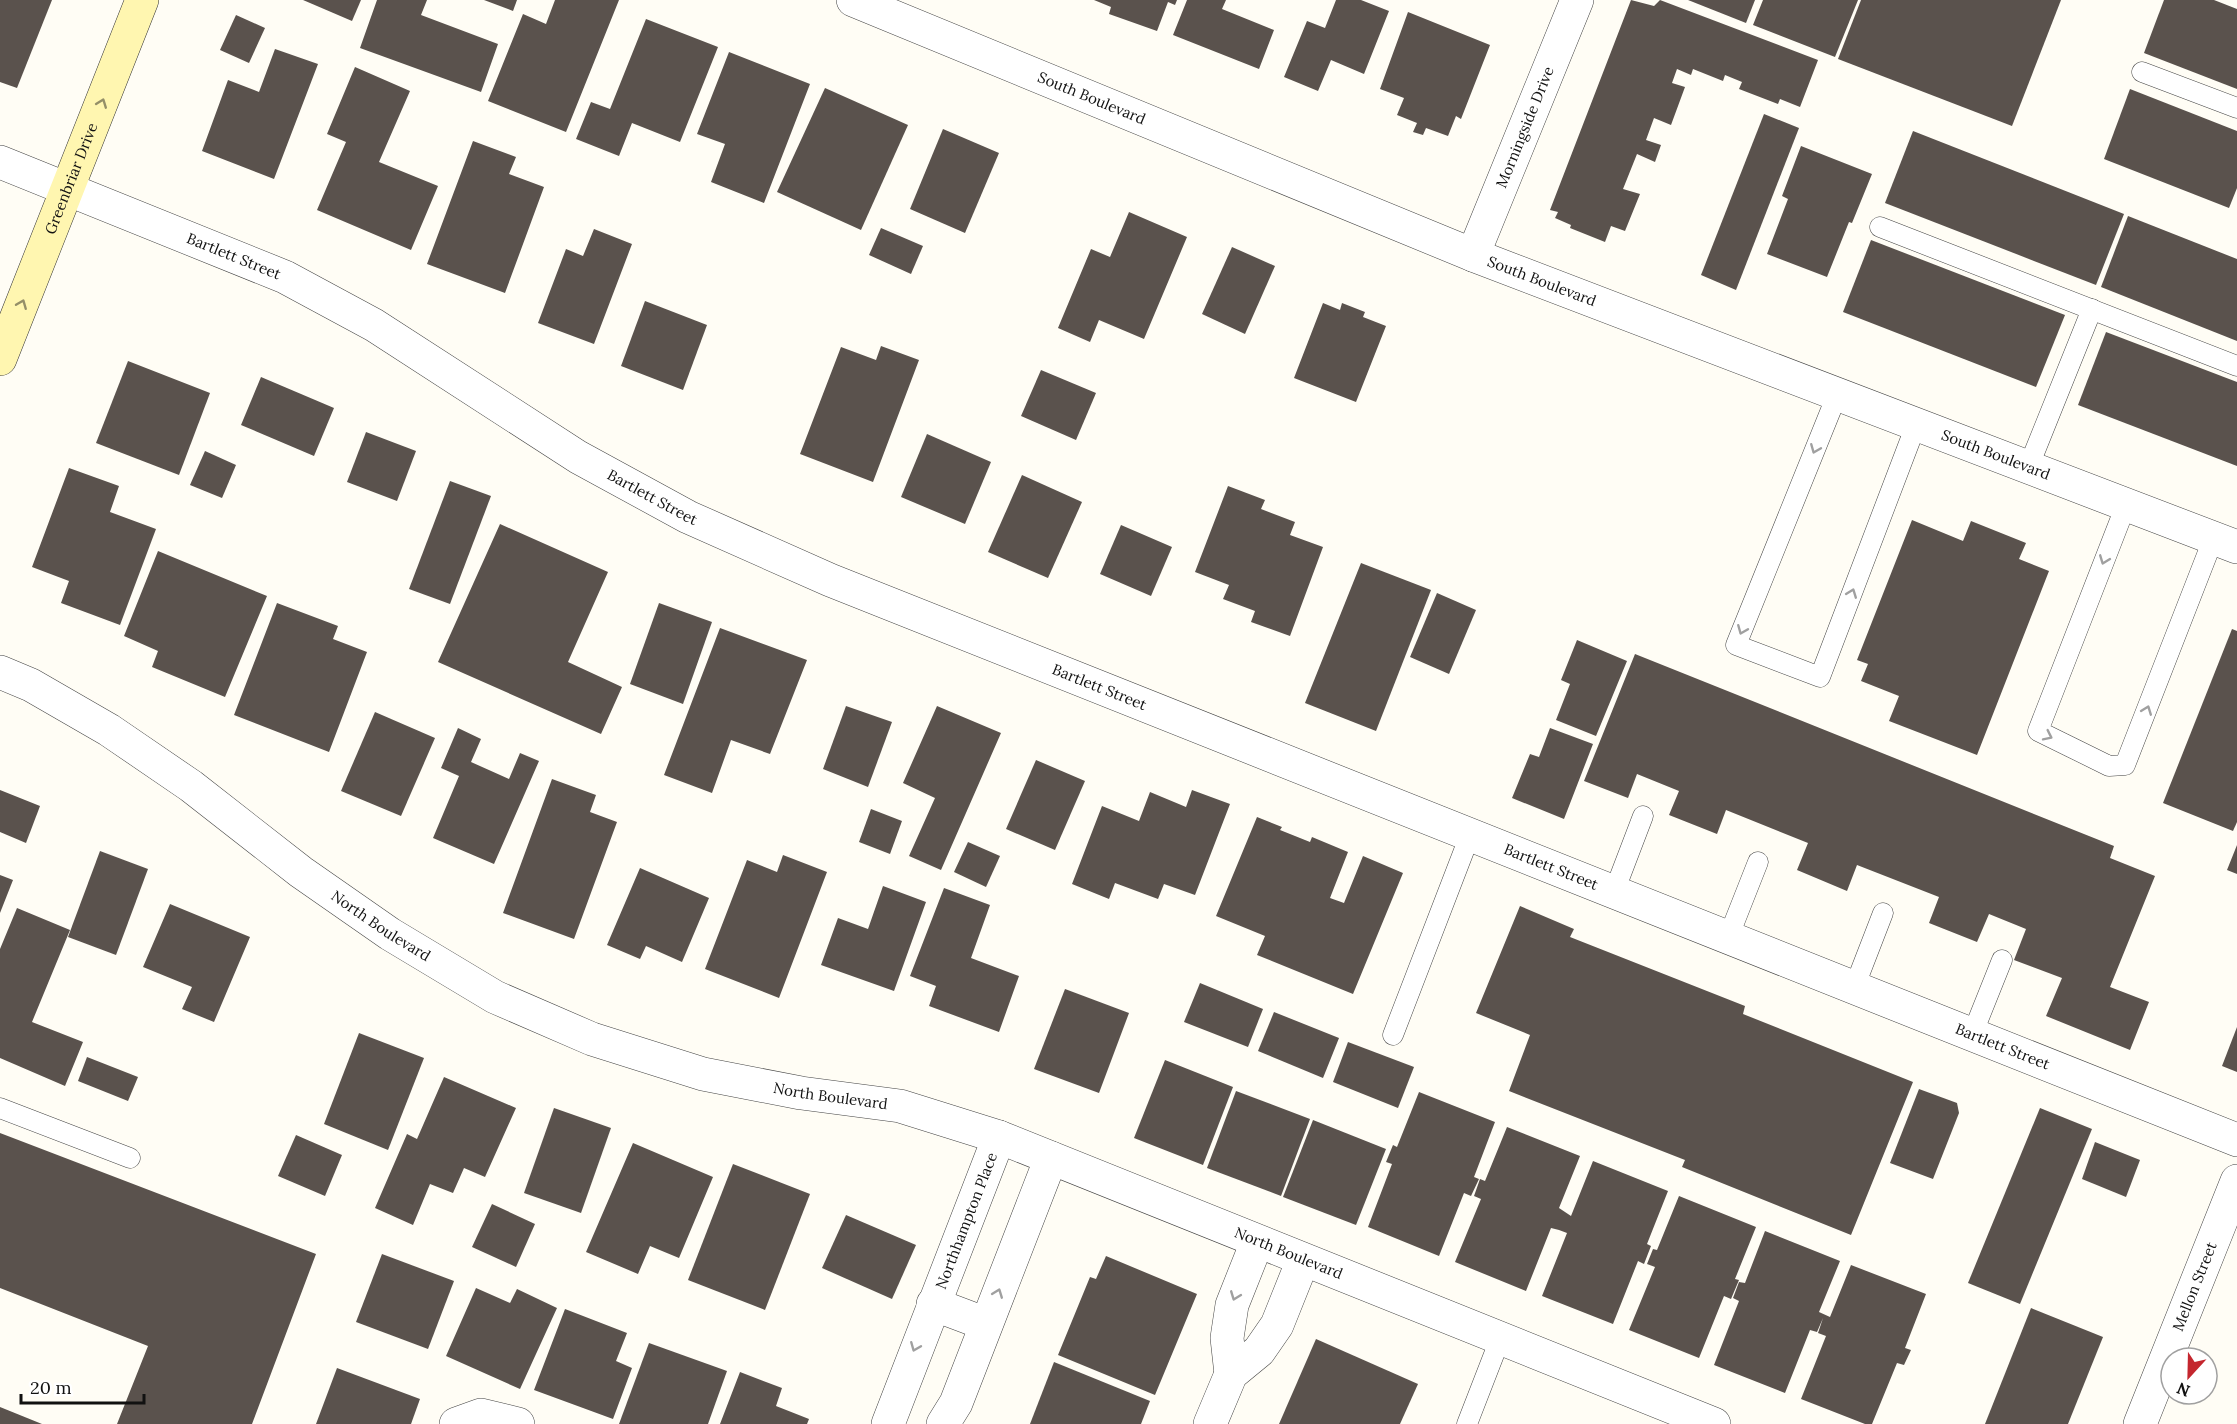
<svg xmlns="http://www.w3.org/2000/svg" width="2237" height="1424" font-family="Lora,serif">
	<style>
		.building { fill: #5a524d }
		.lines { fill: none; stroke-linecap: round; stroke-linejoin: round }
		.service-casing { stroke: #444; stroke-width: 21 }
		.minor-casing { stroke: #444; stroke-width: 34 }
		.secondary-casing { stroke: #333; stroke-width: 34 }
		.service { stroke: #fff; stroke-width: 20 }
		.minor { stroke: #fff; stroke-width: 33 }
		.secondary { stroke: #fff6b0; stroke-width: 33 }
		.oneway { stroke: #948f68 }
		.oneway2 { stroke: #a0a0a0 }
		.labels { text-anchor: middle; stroke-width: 6; stroke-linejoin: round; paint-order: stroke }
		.street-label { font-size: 15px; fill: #111; stroke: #fff }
	</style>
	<rect width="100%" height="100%" fill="#fffdf5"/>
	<g class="building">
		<polygon points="0,0 52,0 17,88 0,82"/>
		<polygon points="303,0 361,0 352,21"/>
		<polygon points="377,0 427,0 421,15 498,44 481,92 360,48"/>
		<polygon points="484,0 517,0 513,11"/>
		<polygon points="555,0 619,0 566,132 488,101 523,14 546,24"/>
		<polygon points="1094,0 1177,0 1175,5 1168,2 1157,31 1109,14 1111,7"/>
		<polygon points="1187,0 1226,0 1222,9 1274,30 1259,69 1173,35"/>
		<polygon points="1336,0 1361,0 1389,11 1364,74 1331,60 1318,91 1284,77 1307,21 1325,28"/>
		<polygon points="1631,0 1654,6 1660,0 1818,60 1800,107 1780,99 1778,104 1739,89 1742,82 1725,75 1723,81 1693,69 1691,75 1677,69 1672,83 1685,87 1671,125 1654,118 1646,140 1661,145 1655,162 1637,154 1623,189 1640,194 1625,231 1611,226 1605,242 1570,228 1571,225 1555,218 1558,212 1550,210"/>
		<polygon points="1688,0 1755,0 1746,23"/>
		<polygon points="1763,0 1858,0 1835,57 1753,25"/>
		<polygon points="1861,0 2061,0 2012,126 1838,59"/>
		<polygon points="2164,0 2214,0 2237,9 2237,89 2144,53"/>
		<polygon points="1408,12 1490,45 1461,119 1456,116 1448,136 1426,128 1423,135 1413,132 1417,123 1397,115 1404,98 1380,89"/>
		<polygon points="236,15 265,28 249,63 220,50"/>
		<polygon points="646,19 718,47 680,142 632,123 619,156 576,139 591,102 610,109"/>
		<polygon points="275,49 318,64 274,179 202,151 228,80 259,92"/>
		<polygon points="729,52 810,84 764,203 711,182 725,144 697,134"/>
		<polygon points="355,67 410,91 379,162 438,186 411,250 317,210 346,142 327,134"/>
		<polygon points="825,88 908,125 861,230 777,192"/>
		<polygon points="2130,89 2237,131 2237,188 2229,208 2104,159"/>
		<polygon points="1764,114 1799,128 1736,290 1701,275"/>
		<polygon points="943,129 999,153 965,233 910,209"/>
		<polygon points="1913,131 2124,214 2096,285 1885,203"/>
		<polygon points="473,141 516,157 509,174 544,187 505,293 427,264"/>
		<polygon points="1801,146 1872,174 1852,223 1849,222 1827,277 1767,254 1788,199 1782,196"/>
		<polygon points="1129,212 1187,237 1144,339 1099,320 1090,342 1058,328 1091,249 1110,257"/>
		<polygon points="2128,216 2237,259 2237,341 2101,287"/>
		<polygon points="881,228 923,246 911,274 869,255"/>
		<polygon points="594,229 632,244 594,344 538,323 566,249 583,256"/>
		<polygon points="1871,240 2065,315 2036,387 1843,312"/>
		<polygon points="1232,247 1275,266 1245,334 1202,314"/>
		<polygon points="645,301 707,325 683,390 621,366"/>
		<polygon points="1323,303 1340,310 1342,303 1365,312 1363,317 1386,326 1356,402 1294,378"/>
		<polygon points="2106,332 2237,382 2237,466 2078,405"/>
		<polygon points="881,346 919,360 873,482 800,454 841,347 876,360"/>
		<polygon points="128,361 210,393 179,475 96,443"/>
		<polygon points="1041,370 1096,393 1076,440 1021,416"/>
		<polygon points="261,377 334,408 314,456 241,425"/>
		<polygon points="366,432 416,451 397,501 347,482"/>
		<polygon points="927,434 991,462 965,524 901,497"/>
		<polygon points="205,451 236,465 222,498 190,485"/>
		<polygon points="69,468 119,486 110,512 156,529 120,625 61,603 69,581 32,567"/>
		<polygon points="1022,475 1082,502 1048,578 988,552"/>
		<polygon points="450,481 491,496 450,604 409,589"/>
		<polygon points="1228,486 1265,500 1261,509 1295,522 1290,535 1323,547 1290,636 1251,622 1255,611 1223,599 1229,585 1195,572"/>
		<polygon points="1912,520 1963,541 1971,521 2026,543 2019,559 2049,571 1977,755 1889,721 1899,696 1861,681 1868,664 1857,660"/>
		<polygon points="500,524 608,572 568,662 622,687 601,734 438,662"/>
		<polygon points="1121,525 1172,547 1151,596 1100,574"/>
		<polygon points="158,551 267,596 225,697 152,667 158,651 124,636"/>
		<polygon points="1361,563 1431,590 1376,731 1305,703"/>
		<polygon points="1437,593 1476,610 1449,674 1410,657"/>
		<polygon points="277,603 338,626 333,639 367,652 329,752 234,715"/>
		<polygon points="659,603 712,622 683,704 630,684"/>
		<polygon points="720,628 807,660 770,754 731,740 712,793 664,775"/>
		<polygon points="2232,629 2237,631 2237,822 2233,831 2163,803"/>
		<polygon points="1577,640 1627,661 1596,736 1556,720 1570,684 1561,680"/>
		<polygon points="1635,654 2114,846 2110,858 2155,876 2110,987 2149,1002 2130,1050 2046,1016 2062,978 2014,960 2026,929 1989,914 1977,942 1929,923 1939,897 1857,865 1847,891 1797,870 1808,843 1726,810 1717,834 1669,815 1679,791 1637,774 1628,798 1584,781"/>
		<polygon points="846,706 892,722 868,787 823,769"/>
		<polygon points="937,706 1001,733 941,870 909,856 935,798 903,783"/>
		<polygon points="375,712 435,738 401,816 341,791"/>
		<polygon points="458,728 481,739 471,762 509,779 520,753 539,761 494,864 433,838 459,776 441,768"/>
		<polygon points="1550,728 1593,744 1564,819 1512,798 1530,754 1539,757"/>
		<polygon points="1036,760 1085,781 1055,850 1006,829"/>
		<polygon points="552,779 596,795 590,812 617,822 574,939 503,913"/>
		<polygon points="0,790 40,806 26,843 0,832"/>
		<polygon points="1192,790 1230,804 1195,895 1164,884 1158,899 1115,883 1109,899 1072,884 1102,806 1139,821 1150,792 1186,807"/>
		<polygon points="871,809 902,821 890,854 859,842"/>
		<polygon points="1257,817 1282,827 1280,830 1310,842 1312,837 1348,852 1330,898 1344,903 1363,856 1403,873 1353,994 1257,955 1265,936 1216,916"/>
		<polygon points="968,842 1000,856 986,887 954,872"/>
		<polygon points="2237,845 2237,874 2227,870"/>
		<polygon points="100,851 148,869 116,955 68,937"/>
		<polygon points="783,855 827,872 779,998 705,969 747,860 777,872"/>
		<polygon points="640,868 709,898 682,962 646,946 640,959 607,945"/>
		<polygon points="0,875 13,880 0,913"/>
		<polygon points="883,886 926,902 894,991 821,965 838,918 868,929"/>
		<polygon points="944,888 990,905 971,958 1019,976 999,1032 929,1006 936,986 910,976"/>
		<polygon points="170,904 250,937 214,1022 182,1009 192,987 143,967"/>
		<polygon points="1520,906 1574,929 1570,937 1745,1006 1743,1014 1913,1082 1851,1235 1682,1167 1685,1160 1509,1091 1530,1035 1476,1013"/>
		<polygon points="17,908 70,930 32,1022 83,1042 65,1086 0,1058 0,949"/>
		<polygon points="1200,983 1263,1009 1248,1047 1184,1022"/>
		<polygon points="1065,989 1129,1013 1099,1093 1034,1069"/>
		<polygon points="1274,1012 1339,1038 1323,1078 1258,1051"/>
		<polygon points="2237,1027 2237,1072 2222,1066"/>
		<polygon points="359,1033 424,1058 388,1150 324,1124"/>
		<polygon points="1348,1042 1414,1067 1398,1108 1333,1082"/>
		<polygon points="87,1057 138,1077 128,1101 78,1081"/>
		<polygon points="1165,1060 1233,1087 1203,1165 1134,1138"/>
		<polygon points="444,1077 516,1108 485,1177 464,1168 453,1193 430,1184 413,1225 375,1208 407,1134 417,1139"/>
		<polygon points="1919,1089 1957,1103 1959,1113 1933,1179 1890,1163"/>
		<polygon points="1236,1091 1310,1119 1281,1196 1207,1168"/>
		<polygon points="1419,1092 1495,1122 1474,1177 1479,1179 1471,1196 1464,1193 1439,1256 1368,1227 1392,1164 1386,1162 1393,1145 1397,1147"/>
		<polygon points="554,1108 611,1128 581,1213 524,1193"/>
		<polygon points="2040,1108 2092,1129 2020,1304 1968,1283"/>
		<polygon points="1313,1120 1386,1149 1356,1225 1283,1197"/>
		<polygon points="1507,1127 1580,1156 1559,1208 1571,1216 1593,1161 1668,1191 1647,1244 1651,1246 1644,1264 1638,1261 1613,1324 1542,1296 1567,1233 1559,1230 1551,1228 1526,1291 1455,1262 1481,1199 1474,1196 1480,1179 1485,1181"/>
		<polygon points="0,1133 316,1254 252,1424 117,1424 148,1346 0,1288"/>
		<polygon points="296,1135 342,1155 325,1196 278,1176"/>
		<polygon points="2095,1142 2140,1160 2126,1197 2082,1179"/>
		<polygon points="633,1143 713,1177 679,1258 650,1246 638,1274 586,1252"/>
		<polygon points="733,1164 810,1194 765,1310 688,1280"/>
		<polygon points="1679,1196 1756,1227 1735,1279 1739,1280 1731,1299 1724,1296 1699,1358 1629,1330 1655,1267 1647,1264 1653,1249 1657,1250"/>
		<polygon points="492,1204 535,1224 516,1267 472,1247"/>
		<polygon points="846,1215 916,1245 892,1299 822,1268"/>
		<polygon points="1765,1231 1840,1261 1819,1312 1830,1317 1851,1265 1926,1294 1905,1348 1911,1350 1904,1365 1897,1363 1872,1424 1865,1424 1801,1399 1826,1336 1818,1333 1823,1318 1817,1332 1810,1330 1785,1393 1714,1365 1739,1301 1733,1298 1739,1282 1745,1283"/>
		<polygon points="382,1254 454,1281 428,1349 356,1322"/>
		<polygon points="1106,1256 1197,1294 1155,1395 1058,1355 1090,1277 1096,1279"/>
		<polygon points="476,1288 510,1303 517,1289 557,1308 520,1389 446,1356"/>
		<polygon points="2031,1308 2103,1337 2068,1424 1985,1424"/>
		<polygon points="565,1309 627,1333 616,1361 632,1368 613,1419 534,1390"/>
		<polygon points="1316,1339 1418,1384 1400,1424 1279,1424"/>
		<polygon points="649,1343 727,1371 708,1424 619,1424"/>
		<polygon points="1054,1362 1150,1401 1141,1424 1030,1424"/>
		<polygon points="337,1368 420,1399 411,1424 316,1424"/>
		<polygon points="740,1372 782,1388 776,1406 809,1419 807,1424 720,1424"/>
		<polygon points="0,1407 42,1424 0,1424"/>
	</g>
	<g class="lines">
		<g class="service-casing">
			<g id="service">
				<polyline points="2142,72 2237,108"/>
				<polyline points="1880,227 2237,366"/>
				<polyline points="1837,395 1736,645 1820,677 1916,425"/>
				<polyline points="2028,468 2092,309"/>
				<polyline points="2126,505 2038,731 2109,766 2125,765 2214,537"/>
				<polyline points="1614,892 1643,816"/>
				<polyline points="1728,938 1758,862"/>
				<polyline points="1854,988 1883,913"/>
				<polyline points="1393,1035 1470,835"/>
				<polyline points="1972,1035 2002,960"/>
				<polyline points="0,1108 130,1158"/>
				<polyline points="1467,1424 1500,1339"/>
			</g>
		</g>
		<g class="minor-casing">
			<g id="minor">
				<path id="s1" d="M853 0 1473 255 2237 547"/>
				<path id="s2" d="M0 162 285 277 374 325 578 457 688 517 830 580 2237 1140"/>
				<path id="s3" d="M1473 255 1577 0"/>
				<path id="s4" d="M0 672 31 685 109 730 191 786 301 872 390 934 495 997 592 1039 703 1074 801 1093 900 1106 999 1137 1714 1424"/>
				<polyline points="933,1304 986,1324"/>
				<polyline points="1231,1374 1227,1338 1232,1305 1257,1242"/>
				<polyline points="456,1424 481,1415 518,1424"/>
				<path id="s5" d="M888 1424 999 1137"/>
				<polyline points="943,1424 956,1403 1051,1158"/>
				<polyline points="1210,1424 1231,1374 1259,1351 1277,1325 1303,1260"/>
				<path id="s6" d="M2140 1424 2237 1181"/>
			</g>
		</g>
		<g class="secondary-casing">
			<g id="secondary">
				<path id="s7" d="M0 359 142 0"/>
			</g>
		</g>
		<use href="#service" class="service"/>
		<use href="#minor" class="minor"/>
		<use href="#secondary" class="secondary"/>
	</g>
	<defs><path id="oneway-chevron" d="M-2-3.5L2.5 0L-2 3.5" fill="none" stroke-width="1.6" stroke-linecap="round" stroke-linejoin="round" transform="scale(1.5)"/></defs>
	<g class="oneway">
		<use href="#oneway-chevron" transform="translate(102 103) rotate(-69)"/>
		<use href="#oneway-chevron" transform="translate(22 304) rotate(-68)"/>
	</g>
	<g class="oneway2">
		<use href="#oneway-chevron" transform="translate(1815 449) rotate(112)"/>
		<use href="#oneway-chevron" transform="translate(2104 560) rotate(111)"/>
		<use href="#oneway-chevron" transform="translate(1852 593) rotate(-69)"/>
		<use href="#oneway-chevron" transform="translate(1742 630) rotate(112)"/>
		<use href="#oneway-chevron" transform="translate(2147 710) rotate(-69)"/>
		<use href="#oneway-chevron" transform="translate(2048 736) rotate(26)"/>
		<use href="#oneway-chevron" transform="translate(998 1293) rotate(-69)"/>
		<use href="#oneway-chevron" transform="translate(1235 1296) rotate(111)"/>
		<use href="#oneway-chevron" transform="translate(915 1347) rotate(112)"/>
	</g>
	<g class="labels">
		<g class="street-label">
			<text dy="5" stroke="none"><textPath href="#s1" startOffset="258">South Boulevard</textPath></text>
			<text dy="5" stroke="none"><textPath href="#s3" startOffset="138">Morningside Drive</textPath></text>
			<text dy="5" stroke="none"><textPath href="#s7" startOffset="194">Greenbriar Drive</textPath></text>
			<text dy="5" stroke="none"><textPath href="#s2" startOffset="252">Bartlett Street</textPath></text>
			<text dy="5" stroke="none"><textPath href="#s1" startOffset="744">South Boulevard</textPath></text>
			<text dy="5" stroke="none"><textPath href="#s1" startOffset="1230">South Boulevard</textPath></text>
			<text dy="5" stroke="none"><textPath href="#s2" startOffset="736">Bartlett Street</textPath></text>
			<text dy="5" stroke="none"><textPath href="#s2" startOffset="1222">Bartlett Street</textPath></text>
			<text dy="5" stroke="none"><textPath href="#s2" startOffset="1708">Bartlett Street</textPath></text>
			<text dy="5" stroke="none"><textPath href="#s4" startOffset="459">North Boulevard</textPath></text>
			<text dy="5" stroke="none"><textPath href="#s2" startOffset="2194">Bartlett Street</textPath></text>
			<text dy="5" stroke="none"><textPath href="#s4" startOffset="945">North Boulevard</textPath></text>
			<text dy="5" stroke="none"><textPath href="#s5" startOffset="218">Northhampton Place</textPath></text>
			<text dy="5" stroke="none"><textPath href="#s4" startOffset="1431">North Boulevard</textPath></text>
			<text dy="5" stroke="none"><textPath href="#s6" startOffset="148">Mellon Street</textPath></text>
		</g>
	</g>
	<g transform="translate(2189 1376) rotate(202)"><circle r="28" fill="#ffffff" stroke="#a0a0a0" stroke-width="1.5"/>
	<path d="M0-4.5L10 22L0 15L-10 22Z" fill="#c4262e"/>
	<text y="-9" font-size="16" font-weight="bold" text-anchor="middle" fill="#111111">N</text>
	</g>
	<path d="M21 1394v9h123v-9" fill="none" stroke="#111111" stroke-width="3"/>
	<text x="30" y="1394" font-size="18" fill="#111111" stroke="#ffffff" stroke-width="4.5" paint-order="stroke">20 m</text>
</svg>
